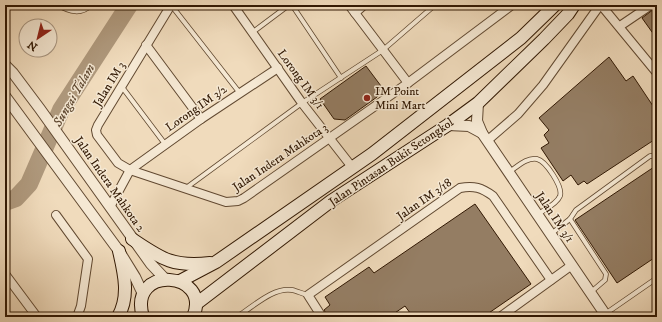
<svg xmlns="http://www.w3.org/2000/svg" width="662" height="322" font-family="'IM FELL DW Pica',serif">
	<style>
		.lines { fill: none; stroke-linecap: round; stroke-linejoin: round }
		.river { stroke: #af997d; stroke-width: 18 }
		.building { fill: #947d63; stroke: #311803 }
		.service-casing { stroke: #614931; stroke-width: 5.5 }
		.minor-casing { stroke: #614931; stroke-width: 10 }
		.tertiary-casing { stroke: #614931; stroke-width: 12 }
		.secondary-casing { stroke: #311803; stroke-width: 14 }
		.service { stroke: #f5e8d3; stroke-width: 4 }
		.minor { stroke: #f5e8d3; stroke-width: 8 }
		.tertiary { stroke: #f5e8d3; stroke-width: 10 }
		.secondary { stroke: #f5e8d3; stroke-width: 12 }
		.poi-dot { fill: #8f2418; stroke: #f5e8d3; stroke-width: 1.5 }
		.labels { text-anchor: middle; stroke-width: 3; stroke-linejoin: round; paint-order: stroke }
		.street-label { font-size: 12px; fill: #311803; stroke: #f5e8d3 }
		.poi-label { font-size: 12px; fill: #311803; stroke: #f5e8d3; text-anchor: start }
		.water-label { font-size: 13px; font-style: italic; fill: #634c34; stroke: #f5e8d3 }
	</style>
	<rect width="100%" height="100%" fill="#f0dbbc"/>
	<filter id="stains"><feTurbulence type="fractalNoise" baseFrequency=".005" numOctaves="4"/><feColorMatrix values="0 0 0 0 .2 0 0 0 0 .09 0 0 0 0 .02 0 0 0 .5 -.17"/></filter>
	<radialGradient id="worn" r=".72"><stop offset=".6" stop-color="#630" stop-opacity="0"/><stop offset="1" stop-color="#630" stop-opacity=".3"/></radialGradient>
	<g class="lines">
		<polyline class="river" points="5,202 16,198 29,184 61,110 129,5"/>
	</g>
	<g class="building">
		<polygon points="656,5 657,5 657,39 642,18 654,9"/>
		<polygon points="609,57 626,81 633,76 657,112 657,138 587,184 584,181 578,185 571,175 563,181 541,148 549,143 544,135 549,130 539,118"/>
		<polygon points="366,66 381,86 377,97 345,120 334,119 320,99"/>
		<polygon points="654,167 657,172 657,256 617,283 575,220"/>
		<polygon points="475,204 531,284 483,317 413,317 405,306 389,317 328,317 324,310 330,305 325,297 369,267 374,273"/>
	</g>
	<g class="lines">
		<g class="service-casing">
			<g id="service">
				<path d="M58 5C70 12 81 15 91 5"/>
				<polyline points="171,5 239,92"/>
				<polyline points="292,5 341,78"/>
				<polyline points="253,32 289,5"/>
				<polyline points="122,87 165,144"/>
				<path d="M509 172C517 167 527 157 537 159 546 161 563 187 560 196 557 204 544 210 538 214"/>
				<polyline points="186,188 302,103 383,50 435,5"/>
				<polyline points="570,219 606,274 605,280 591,292"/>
				<polyline points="551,234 570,219 576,210 650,156 657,156"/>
				<path d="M241 314C255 305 274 287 292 290 297 291 303 294 308 295"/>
				<polyline points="605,314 657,278"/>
				<polyline points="651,317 657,313"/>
			</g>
		</g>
		<g class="minor-casing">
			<g id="minor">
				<polyline points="171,5 98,125 96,130 97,135 118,163 130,170 226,202 238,201 244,198 408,83 512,5"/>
				<polyline points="233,5 302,103 352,167"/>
				<polyline points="349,5 408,83"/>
				<polyline points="601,5 657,73"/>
				<polyline points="355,13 364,5"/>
				<polyline points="620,26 651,5"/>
				<polyline points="146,45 201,119"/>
				<polyline points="488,140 518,114 543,85 600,5"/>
				<polyline points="110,207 130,170 201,119 278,68"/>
				<polyline points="56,215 88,259 81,306 77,317"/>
				<polyline points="5,274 37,317"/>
				<path d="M322 317 308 295 460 188C474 185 482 188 493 196L551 280"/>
				<polyline points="500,317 572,265"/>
			</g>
		</g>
		<g class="tertiary-casing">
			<g id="tertiary">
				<polyline points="5,65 13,73 40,109 151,264 165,279"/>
				<polyline points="5,96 119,251 135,277 143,294"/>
				<polyline points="478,103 477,121 482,133 607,317"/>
				<polyline points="448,125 469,126 482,133"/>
			</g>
		</g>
		<g class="secondary-casing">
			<g id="secondary">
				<path d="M132 239C162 259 172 267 210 263"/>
				<polyline points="180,281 216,262 372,154 521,38 555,5"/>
				<polyline points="196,304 331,201 448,125 478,103 544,39 568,14 574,5"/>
				<path d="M118 317C130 296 124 273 119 251"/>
				<path d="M143 317C127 264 213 271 193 317"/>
			</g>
		</g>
		<use href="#service" class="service"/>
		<use href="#minor" class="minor"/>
		<use href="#tertiary" class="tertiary"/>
		<use href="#secondary" class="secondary"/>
	</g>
	<circle class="poi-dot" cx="367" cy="98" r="4"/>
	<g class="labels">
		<g class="street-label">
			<text transform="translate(301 79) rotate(54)" y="4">Lorong IM 3/1</text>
			<text transform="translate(109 84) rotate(-59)" y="4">Jalan IM 3</text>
			<text transform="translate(196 108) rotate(-35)" y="4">Lorong IM 3/2</text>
			<text transform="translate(280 157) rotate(-34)" y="4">Jalan Indera Mahkota 3</text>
			<text transform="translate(391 162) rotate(-34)" y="4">Jalan Pintasan Bukit Setongkol</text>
			<text transform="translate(110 184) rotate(55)" y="4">Jalan Indera Mahkota 2</text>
			<text transform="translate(424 199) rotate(-35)" y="4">Jalan IM 3/18</text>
			<text transform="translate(555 217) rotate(56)" y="4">Jalan IM 3/1</text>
		</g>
		<g class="poi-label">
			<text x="375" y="95">IM Point<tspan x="375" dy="14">Mini Mart</tspan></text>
		</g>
		<g class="water-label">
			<text transform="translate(73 95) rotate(-60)" y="5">Sungai Talam</text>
		</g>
	</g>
	<rect width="662" height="322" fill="none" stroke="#f0dbbc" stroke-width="20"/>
	<rect x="6" y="6" width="650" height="310" fill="none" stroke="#311803" stroke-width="2"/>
	<rect x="10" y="10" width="642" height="302" fill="none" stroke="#311803"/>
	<g transform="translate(38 38) rotate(215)"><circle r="19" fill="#f5e8d3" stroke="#a79580"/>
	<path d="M0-3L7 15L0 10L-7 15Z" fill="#8f2418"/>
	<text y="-6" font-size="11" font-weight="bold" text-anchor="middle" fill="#311803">N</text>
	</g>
	<rect width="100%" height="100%" filter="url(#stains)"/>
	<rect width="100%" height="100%" fill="url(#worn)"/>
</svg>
